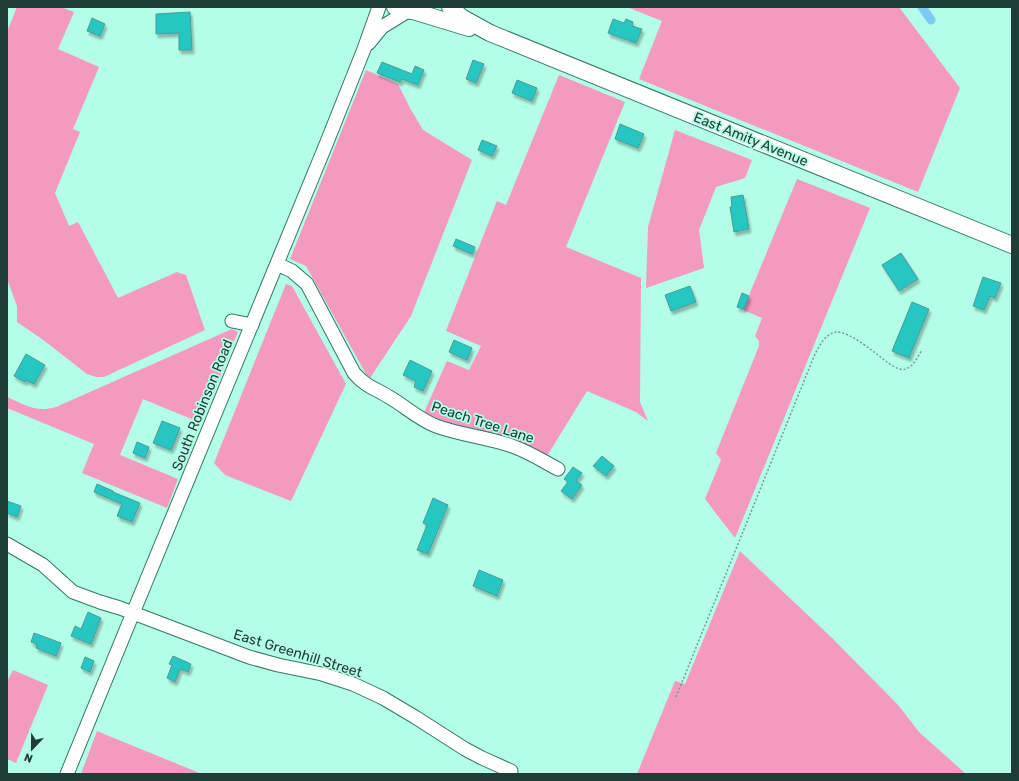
<svg xmlns="http://www.w3.org/2000/svg" width="1019" height="781" font-family="Rubik,sans-serif">
	<style>
		.green { fill: #f499bf }
		.lines { fill: none; stroke-linecap: round; stroke-linejoin: round }
		.canal { stroke: #7ccbf5; stroke-width: 9 }
		.building { fill: #25c6c3; stroke: #4b9b9a; filter: url(#shadow) }
		.minor-casing { stroke: #307865; stroke-width: 15 }
		.major-casing { stroke: #307865; stroke-width: 18 }
		.path { stroke: #6b9f8f; stroke-width: 1.5; stroke-dasharray: 2 2; stroke-linecap: butt }
		.minor { stroke: #fff; stroke-width: 13 }
		.major { stroke: #fff; stroke-width: 16 }
		.labels { text-anchor: middle; stroke-width: 3.5; stroke-linejoin: round; paint-order: stroke }
		.street-label { font-size: 14px; fill: #203d35; stroke: #b4fde6 }
	</style>
	<defs>
		<filter id="shadow"><feDropShadow dx="2" dy="3.5" stdDeviation="1" flood-color="#0004"/></filter>
	</defs>
	<rect width="100%" height="100%" fill="#b4fde6"/>
	<g class="green">
		<polygon points="17,7 61,7 74,12 58,49 99,67 73,129 80,132 55,193 69,226 78,222 118,298 177,272 186,275 205,330 104,377 96,377 87,374 42,339 17,322 17,306 7,279 7,32"/>
		<polygon points="627,7 899,7 960,88 918,192 639,79 662,21"/>
		<polygon points="366,70 398,84 410,108 423,130 472,160 411,316 370,378 366,374 306,266 290,259"/>
		<polygon points="559,75 625,102 566,247 641,278 640,402 648,421 636,412 587,391 547,456 524,444 440,422 423,415 447,361 469,370 481,346 446,331 497,201 506,205"/>
		<polygon points="675,130 752,160 745,178 716,187 699,230 704,268 646,288 648,227"/>
		<polygon points="797,179 870,208 735,538 705,499 721,460 716,453 759,346 759,341 755,336 762,318 743,310"/>
		<polygon points="286,284 292,286 346,384 291,501 225,475 214,463"/>
		<path d="M232 329 238 332 201 423 143 399 120 455 178 479 167 508 82 473 94 444 7 408V397C26 405 35 413 56 407Z"/>
		<polygon points="740,551 831,637 899,706 919,732 966,774 637,774 675,681 685,684"/>
		<polygon points="13,670 48,685 16,763 7,759 7,682"/>
		<polygon points="97,731 109,736 202,774 81,774"/>
	</g>
	<g class="lines">
		<polyline class="canal" points="922,7 931,20"/>
	</g>
	<g class="building">
		<polygon points="190,12 192,50 179,50 179,33 156,34 156,14"/>
		<polygon points="92,18 105,24 100,36 87,31"/>
		<polygon points="613,19 624,23 626,19 633,22 632,26 642,29 636,43 608,33"/>
		<polygon points="473,60 484,64 476,83 466,79"/>
		<polygon points="382,62 412,74 415,66 424,70 418,85 402,79 400,82 377,73"/>
		<polygon points="517,80 537,88 532,101 512,93"/>
		<polygon points="620,124 644,134 638,148 615,139"/>
		<polygon points="482,140 497,146 492,156 478,150"/>
		<polygon points="743,195 749,229 734,232 730,207 732,207 731,197"/>
		<polygon points="456,239 475,247 472,254 453,246"/>
		<polygon points="901,253 918,279 899,291 882,265"/>
		<polygon points="983,277 1001,283 995,298 990,296 984,310 973,306"/>
		<polygon points="690,286 696,302 671,311 665,295"/>
		<polygon points="742,293 749,296 744,309 737,307"/>
		<polygon points="912,302 929,309 909,358 892,351"/>
		<polygon points="454,340 472,348 467,360 449,352"/>
		<polygon points="26,354 45,365 34,384 26,380 25,382 14,376"/>
		<polygon points="410,360 432,371 423,391 414,387 416,381 403,375"/>
		<polygon points="162,421 180,428 171,450 153,443"/>
		<polygon points="137,442 149,447 145,458 133,453"/>
		<polygon points="602,456 614,466 606,476 593,466"/>
		<polygon points="573,467 582,473 576,481 582,485 572,499 561,491 568,482 564,479"/>
		<polygon points="97,484 113,491 113,492 140,503 132,522 117,516 122,504 94,492"/>
		<polygon points="433,498 448,505 428,554 417,550 427,525 423,523"/>
		<polygon points="7,501 21,506 17,517 7,513"/>
		<polygon points="479,570 503,580 497,596 473,586"/>
		<polygon points="88,612 101,618 91,644 71,636 75,626 81,629"/>
		<polygon points="34,633 61,643 56,656 36,648 37,644 31,642"/>
		<polygon points="173,656 191,664 188,672 180,669 175,682 167,678 172,665 169,664"/>
		<polygon points="85,657 94,661 90,672 81,668"/>
	</g>
	<g class="lines">
		<g class="minor-casing">
			<g id="minor">
				<polyline points="369,43 382,27 408,11"/>
				<path d="M277 264 292 271 307 284 354 373C366 387 375 388 389 397 405 406 418 419 436 426 460 435 487 437 512 446 529 452 543 461 558 469"/>
				<polyline points="232,321 252,325"/>
				<polyline points="7,544 43,565 73,592 100,602 120,608 249,657 278,665 322,674 353,684 383,698 415,717 465,749 482,758 511,771"/>
				<polyline points="67,774 133,613 327,142 364,49 379,7"/>
			</g>
		</g>
		<g class="major-casing">
			<g id="major">
				<path d="M395 7C404 12 413 12 423 7"/>
				<polyline points="450,7 461,17 490,33 1012,245"/>
				<polyline points="413,11 469,28"/>
			</g>
		</g>
		<path class="path" d="M676 697 815 354C820 345 825 334 836 332 850 331 876 354 887 362 892 366 900 371 906 369 914 366 918 356 922 350"/>
		<use href="#minor" class="minor"/>
		<use href="#major" class="major"/>
	</g>
	<g class="labels">
		<g class="street-label">
			<text transform="translate(751 139) rotate(22)" y="5">East Amity Avenue</text>
			<text transform="translate(202 405) rotate(-68)" y="5">South Robinson Road</text>
			<text transform="translate(483 422) rotate(18)" y="5">Peach Tree Lane</text>
			<text transform="translate(298 653) rotate(17)" y="5">East Greenhill Street</text>
		</g>
	</g>
	<rect width="1019" height="781" fill="none" stroke="#203d35" stroke-width="16"/>
	<g transform="translate(32 749) rotate(202)" stroke="#b4fde6" stroke-width="3" paint-order="stroke">
	<path d="M0-3L7 15L0 10L-7 15Z" fill="#203d35"/>
	<text y="-6" font-size="11" font-weight="bold" text-anchor="middle" fill="#203d35">N</text>
	</g>
</svg>
